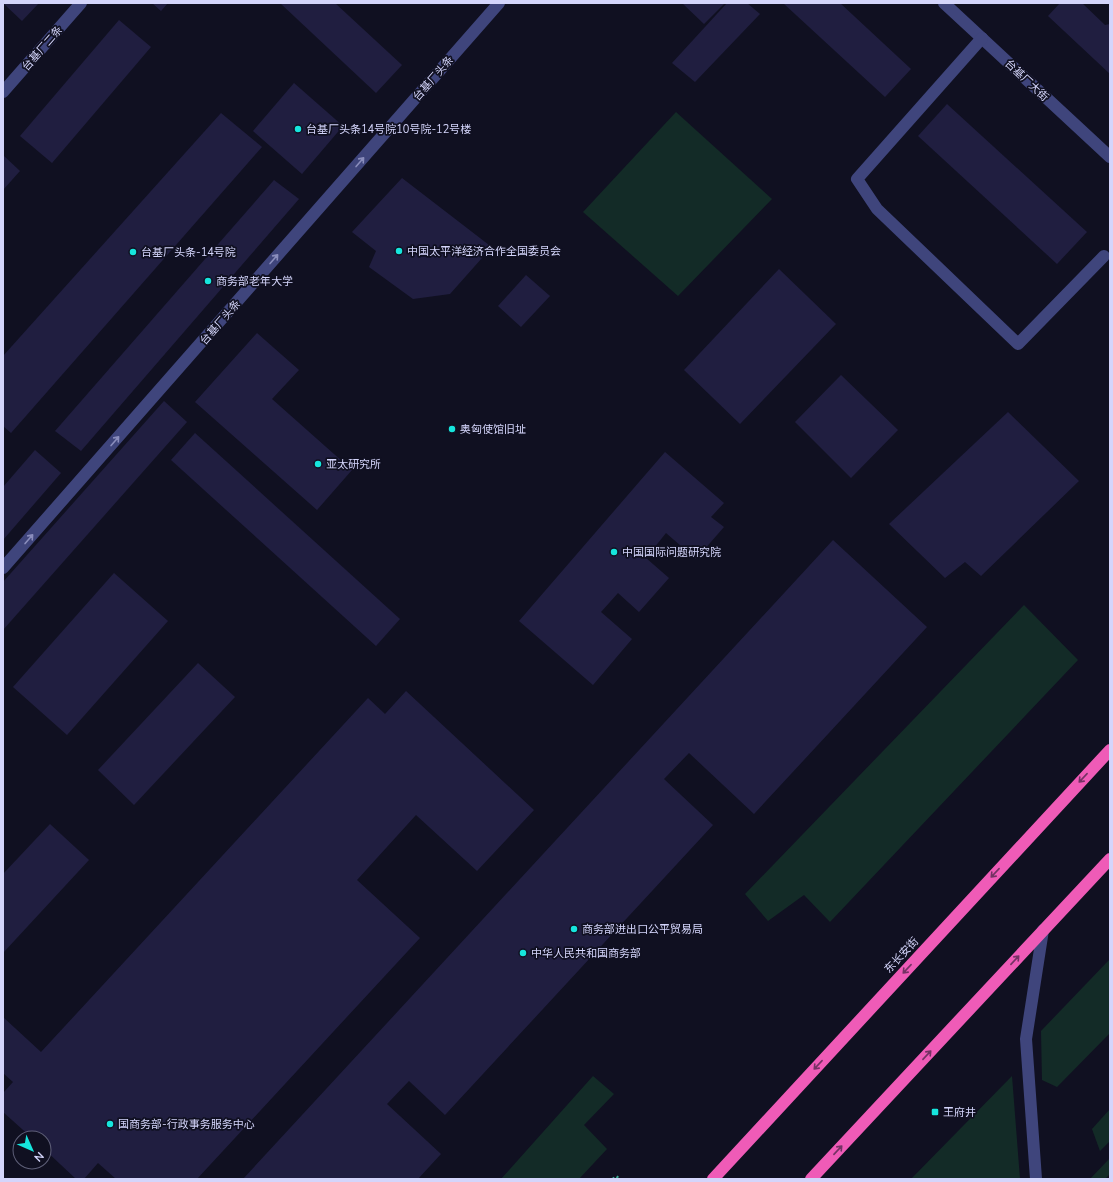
<svg xmlns="http://www.w3.org/2000/svg" width="1113" height="1182" font-family="'Nunito Sans','Noto Sans SC',sans-serif">
	<style>
		.green { fill: #132b27 }
		.building { fill: #201e40 }
		.lines { fill: none; stroke-linecap: round; stroke-linejoin: round }
		.path { stroke: #3aa993; stroke-width: 2.5; stroke-dasharray: 2 3; stroke-linecap: butt }
		.minor { stroke: #3f457c; stroke-width: 12 }
		.highway { stroke: #ef5bb7; stroke-width: 12 }
		.oneway { stroke: #8a8dbc }
		.oneway2 { stroke: #743264 }
		.poi-dot { fill: #16e5dd; stroke: #101021; stroke-width: 1.5 }
		.labels { text-anchor: middle; stroke-width: 3.5; stroke-linejoin: round; paint-order: stroke }
		.street-label { font-size: 11px; fill: #d4d5fb; stroke: #101021 }
		.poi-label { font-size: 11px; fill: #d4d5fb; stroke: #101021; text-anchor: start }
	</style>
	<rect width="100%" height="100%" fill="#101021"/>
	<g class="green">
		<polygon points="676,112 772,199 678,296 583,212"/>
		<polygon points="1024,605 1078,660 830,922 804,895 768,921 745,894"/>
		<polygon points="1110,959 1110,1033 1057,1087 1042,1080 1041,1031"/>
		<polygon points="593,1076 614,1094 584,1125 607,1149 579,1179 501,1179"/>
		<polygon points="1012,1076 1020,1179 911,1179"/>
		<polygon points="1110,1109 1110,1141 1100,1151 1092,1129"/>
		<polygon points="1110,1158 1110,1174 1105,1179 1090,1179"/>
	</g>
	<g class="building">
		<polygon points="3,3 39,3 22,21"/>
		<polygon points="152,3 168,3 161,11"/>
		<polygon points="280,3 335,3 402,65 376,93"/>
		<polygon points="682,3 725,3 704,24"/>
		<polygon points="727,3 747,3 760,14 695,82 672,63"/>
		<polygon points="783,3 840,3 911,69 885,97"/>
		<polygon points="1060,3 1082,3 1105,25 1110,24 1110,74 1048,16"/>
		<polygon points="119,20 151,47 52,163 20,136"/>
		<polygon points="294,83 343,126 302,174 253,131"/>
		<polygon points="947,104 1087,232 1057,264 918,136"/>
		<polygon points="221,113 262,147 11,433 3,426 3,356"/>
		<polygon points="3,155 20,171 3,190"/>
		<polygon points="402,178 489,245 482,258 450,294 413,299 369,267 376,251 352,232"/>
		<polygon points="274,180 299,199 81,451 55,431"/>
		<polygon points="779,269 836,324 740,424 684,370"/>
		<polygon points="526,275 550,296 521,327 498,306"/>
		<polygon points="257,333 299,370 272,399 352,470 317,510 195,402"/>
		<polygon points="841,375 898,430 851,478 795,422"/>
		<polygon points="164,401 187,422 3,630 3,582"/>
		<polygon points="1008,412 1079,481 981,576 965,562 945,578 889,524"/>
		<polygon points="195,433 400,619 376,646 171,460"/>
		<polygon points="35,450 61,473 3,540 3,487"/>
		<polygon points="665,452 724,503 711,517 724,527 696,559 666,533 646,558 669,578 639,612 618,593 601,612 632,639 593,685 519,621"/>
		<polygon points="833,540 927,627 754,814 689,753 664,779 713,825 445,1115 409,1081 387,1104 441,1154 418,1179 243,1179"/>
		<polygon points="114,573 168,621 67,735 13,687"/>
		<polygon points="198,663 235,697 134,805 98,770"/>
		<polygon points="406,691 534,810 477,871 416,815 357,880 420,938 197,1179 116,1179 98,1163 84,1179 76,1179 44,1149 44,1138 32,1138 3,1112 3,1093 13,1082 3,1073 3,1017 41,1052 368,698 385,714"/>
		<polygon points="50,824 89,860 3,953 3,874"/>
	</g>
	<g class="lines">
		<polyline class="path" points="613,1179 616,1176 620,1179"/>
		<g class="minor">
			<polyline points="944,3 1110,157"/>
			<polyline points="982,38 857,179 877,209 1018,344 1104,256"/>
			<polyline points="3,92 81,3"/>
			<polyline points="3,568 499,3"/>
			<polyline points="1036,1179 1026,1039 1043,930"/>
		</g>
		<g class="highway">
			<polyline points="713,1179 1110,750"/>
			<polyline points="811,1179 1110,859"/>
		</g>
	</g>
	<defs><path id="oneway-shaft" d="M-6 0H5M1.5-3L5.5 0L1.5 3" fill="none" stroke-width="1.6" stroke-linecap="round" stroke-linejoin="round"/></defs>
	<g class="oneway">
		<use href="#oneway-shaft" transform="translate(360 162) rotate(-49)"/>
		<use href="#oneway-shaft" transform="translate(274 259) rotate(-49)"/>
		<use href="#oneway-shaft" transform="translate(115 441) rotate(-49)"/>
		<use href="#oneway-shaft" transform="translate(29 539) rotate(-49)"/>
	</g>
	<g class="oneway2">
		<use href="#oneway-shaft" transform="translate(1083 778) rotate(133)"/>
		<use href="#oneway-shaft" transform="translate(995 873) rotate(133)"/>
		<use href="#oneway-shaft" transform="translate(1015 960) rotate(-47)"/>
		<use href="#oneway-shaft" transform="translate(907 969) rotate(133)"/>
		<use href="#oneway-shaft" transform="translate(927 1055) rotate(-47)"/>
		<use href="#oneway-shaft" transform="translate(818 1065) rotate(133)"/>
		<use href="#oneway-shaft" transform="translate(838 1150) rotate(-47)"/>
	</g>
	<g class="poi-dot">
		<circle cx="298" cy="129" r="4"/>
		<circle cx="399" cy="251" r="4"/>
		<circle cx="133" cy="252" r="4"/>
		<circle cx="208" cy="281" r="4"/>
		<circle cx="452" cy="429" r="4"/>
		<circle cx="318" cy="464" r="4"/>
		<circle cx="614" cy="552" r="4"/>
		<circle cx="574" cy="929" r="4"/>
		<circle cx="523" cy="953" r="4"/>
		<rect x="931" y="1108" width="8" height="8" rx="2"/>
		<circle cx="110" cy="1124" r="4"/>
	</g>
	<g class="labels">
		<g class="street-label">
			<text transform="translate(42 48) rotate(-49)" y="4">台基厂二条</text>
			<text transform="translate(433 78) rotate(-49)" y="4">台基厂头条</text>
			<text transform="translate(1027 80) rotate(43)" y="4">台基厂大街</text>
			<text transform="translate(220 322) rotate(-49)" y="4">台基厂头条</text>
			<text transform="translate(901 955) rotate(-47)" y="4">东长安街</text>
		</g>
		<g class="poi-label">
			<text x="306" y="133">台基厂头条14号院10号院-12号楼</text>
			<text x="407" y="255">中国太平洋经济合作全国委员会</text>
			<text x="141" y="256">台基厂头条-14号院</text>
			<text x="216" y="285">商务部老年大学</text>
			<text x="460" y="433">奥匈使馆旧址</text>
			<text x="326" y="468">亚太研究所</text>
			<text x="622" y="556">中国国际问题研究院</text>
			<text x="582" y="933">商务部进出口公平贸易局</text>
			<text x="531" y="957">中华人民共和国商务部</text>
			<text x="943" y="1116">王府井</text>
			<text x="118" y="1128">国商务部-行政事务服务中心</text>
		</g>
	</g>
	<rect width="1113" height="1182" fill="none" stroke="#d4d5fb" stroke-width="8"/>
	<g transform="translate(32 1150) rotate(135)"><circle r="19" fill="#101021" stroke="#5e5f78"/>
	<path d="M0-3L7 15L0 10L-7 15Z" fill="#16e5dd"/>
	<text y="-6" font-size="11" font-weight="bold" text-anchor="middle" fill="#d4d5fb">N</text>
	</g>
</svg>
